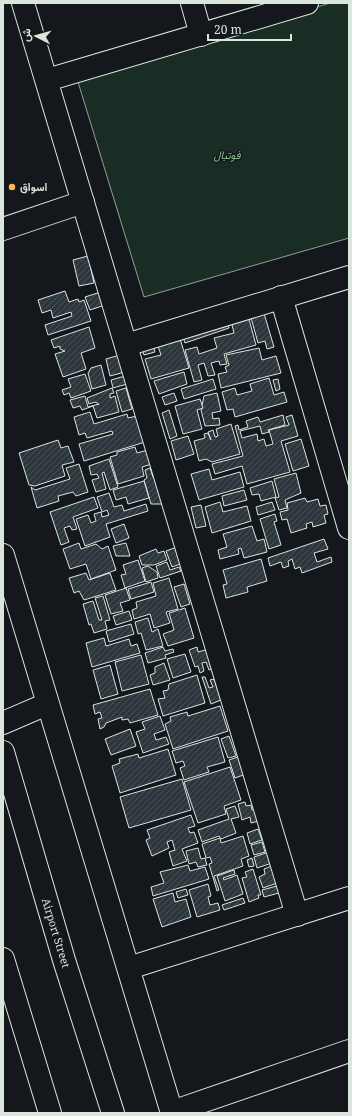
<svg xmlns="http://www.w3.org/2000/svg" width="352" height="1116" font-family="'Noto Serif',Vazirmatn,serif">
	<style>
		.green { fill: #1a2d24; stroke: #939e99 }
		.building { fill: url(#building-hatch); stroke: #d8e6dc }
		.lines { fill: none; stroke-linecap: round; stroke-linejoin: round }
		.minor-casing { stroke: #d8e6dc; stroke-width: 24 }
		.tertiary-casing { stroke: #d8e6dc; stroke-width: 24 }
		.primary-casing { stroke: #d8e6dc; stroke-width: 24 }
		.minor { stroke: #14181c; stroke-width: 22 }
		.tertiary { stroke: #14181c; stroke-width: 22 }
		.primary { stroke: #14181c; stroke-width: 22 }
		.poi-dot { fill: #ffb74d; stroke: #14181c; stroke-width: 1.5 }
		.labels { text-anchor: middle; stroke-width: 3; stroke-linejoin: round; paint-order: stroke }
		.park-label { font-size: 11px; font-style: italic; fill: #8ac095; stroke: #14181c }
		.poi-label { font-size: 11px; font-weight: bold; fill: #d8e6dc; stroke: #14181c; text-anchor: start }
		.street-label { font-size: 11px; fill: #d8e6dc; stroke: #14181c }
	</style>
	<defs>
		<pattern id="building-hatch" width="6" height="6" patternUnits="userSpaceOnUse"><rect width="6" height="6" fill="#2c363c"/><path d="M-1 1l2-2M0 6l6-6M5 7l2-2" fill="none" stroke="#4a5358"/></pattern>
	</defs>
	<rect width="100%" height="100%" fill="#14181c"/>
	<polygon class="green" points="330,3 349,3 349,238 144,297 78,82"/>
	<g class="building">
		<polygon points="88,256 94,283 79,286 73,260"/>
		<polygon points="65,291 69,302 78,299 79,302 84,300 91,321 48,335 45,325 72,316 71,312 53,318 51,310 42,313 38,300"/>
		<polygon points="104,291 108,304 90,310 85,297"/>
		<polygon points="263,310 274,347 267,349 265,341 258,343 250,314"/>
		<polygon points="247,312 256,345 224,354 227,364 220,365 219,361 211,363 215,375 208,376 204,363 198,365 202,380 194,382 185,350 197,347 199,354 217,348 214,338 234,333 230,317"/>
		<polygon points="226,316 229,328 185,343 181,331"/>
		<polygon points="89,327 95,348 81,353 86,369 63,377 55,354 65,351 60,349 60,346 54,348 51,340"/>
		<polygon points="178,332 189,368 151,379 145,359 161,355 156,340"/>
		<polygon points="151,339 155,352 144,355 140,342"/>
		<polygon points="259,348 262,360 276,356 281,373 221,388 218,374 227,372 225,367 229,365 226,355"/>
		<polygon points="120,355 125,372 110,376 106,359"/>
		<polygon points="101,365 106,385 92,389 88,373 91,368"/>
		<polygon points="184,372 187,384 159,394 154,381"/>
		<polygon points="85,374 91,391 71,398 69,393 64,395 62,390 71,387 68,379"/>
		<polygon points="125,376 127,384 113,388 111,380"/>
		<polygon points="269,378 274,395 284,392 287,402 235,417 233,409 227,410 222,392 235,388 237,395 252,391 250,384"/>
		<polygon points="213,379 216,389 184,399 181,389"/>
		<polygon points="278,379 280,389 276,391 273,380"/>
		<polygon points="112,388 114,393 110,394 110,398 115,396 119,412 97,418 93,406 82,410 80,406 73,408 70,400 85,396 88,407 99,404 95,402 89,404 87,398"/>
		<polygon points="126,388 132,409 122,412 116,391"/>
		<polygon points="174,393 177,401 165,405 162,397"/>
		<polygon points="217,393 221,411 212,413 213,419 219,418 220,425 205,426 201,410 204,396"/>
		<polygon points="200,399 203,408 197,410 202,429 183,434 175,406"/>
		<polygon points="169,410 177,436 170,439 162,413"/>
		<polygon points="90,412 94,424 127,414 128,418 137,416 145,442 84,461 79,444 113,434 112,431 87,438 85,433 79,435 74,417"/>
		<polygon points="283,415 285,425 268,430 269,432 262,434 260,426 240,431 242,438 257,434 258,441 264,439 266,446 273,444 269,430 289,425 286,417 292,415 298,436 281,441 290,472 247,484 242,466 215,474 212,464 243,456 235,426 238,425 239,430 248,427 246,421 258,417 260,422"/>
		<polygon points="231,424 240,454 212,462 206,459 199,461 194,441 205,438 204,434 208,433 211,440 208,432 213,430 215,437 218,436 216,429"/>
		<polygon points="188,436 194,454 176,460 171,441"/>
		<polygon points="301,439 309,466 293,471 285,444"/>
		<polygon points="58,440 61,448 68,446 74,462 62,465 65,476 35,486 29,485 19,453"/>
		<polygon points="135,447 137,453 148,450 152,464 142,467 144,476 118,484 110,457 117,455 117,452"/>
		<polygon points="109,459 118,487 110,490 104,472 102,473 106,489 96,492 92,480 99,478 97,474 91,475 89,466"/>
		<polygon points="79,464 88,492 76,496 73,492 58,496 59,501 37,508 31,487 35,490 70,479 66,468"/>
		<polygon points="150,468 153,477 157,476 166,504 151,504 144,480 147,478 145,470"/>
		<polygon points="209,469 212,480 240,472 244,487 199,500 191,474"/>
		<polygon points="296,473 301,493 285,500 287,508 279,510 275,498 279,497 274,479"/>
		<polygon points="144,481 149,498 128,504 126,497 116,500 113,490"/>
		<polygon points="272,481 276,497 261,501 259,494 252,495 250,488"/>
		<polygon points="244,490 247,500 224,506 222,496"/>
		<polygon points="109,493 114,507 122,505 124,511 146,504 148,511 106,524 110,537 85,546 76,519 88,515 91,523 96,521 94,514 101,512 102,517 109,515 107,510 102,512 97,497"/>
		<polygon points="94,497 98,508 73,517 77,529 72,530 70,526 64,528 69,542 61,545 50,512"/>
		<polygon points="305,498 307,502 318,499 320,506 326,505 328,514 324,515 326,523 313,527 312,522 306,524 307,528 291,533 287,519 282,520 280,512 288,510 287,503"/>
		<polygon points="220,502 223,512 247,506 251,521 212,533 205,507"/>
		<polygon points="272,502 275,510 258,515 256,507"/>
		<polygon points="201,505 206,526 196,528 191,507"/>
		<polygon points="275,514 277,521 274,522 281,545 269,549 260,519"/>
		<polygon points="124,524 129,538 116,543 111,529"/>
		<polygon points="252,526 257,541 264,539 267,552 244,558 241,548 238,549 239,554 220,559 218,550 227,547 223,534"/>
		<polygon points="324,539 328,549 314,553 317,562 331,557 332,562 302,573 300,567 295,569 292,559 288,561 289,566 283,568 281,562 270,566 268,558"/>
		<polygon points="79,543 81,549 96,544 102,549 108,546 116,570 91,579 86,564 70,569 63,549"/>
		<polygon points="126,543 130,556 116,556 113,546"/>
		<polygon points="177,547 183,563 172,567 166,551"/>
		<polygon points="156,549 158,553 164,551 167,560 154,565 142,565 139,556"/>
		<polygon points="261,559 267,581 247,587 248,592 226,598 223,585 227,584 223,570"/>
		<polygon points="138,560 145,581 125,588 121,575 126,574 123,565"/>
		<polygon points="167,562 170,570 179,567 181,571 160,578 156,566"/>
		<polygon points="148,566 157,572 158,578 146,582 142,568"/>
		<polygon points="86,573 89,580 110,573 116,590 84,600 79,591 74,593 69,578"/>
		<polygon points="169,578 178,609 166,612 170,623 154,628 150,614 134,619 132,610 137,608 136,602 156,596 153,583"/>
		<polygon points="151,582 154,592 131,599 128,589"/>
		<polygon points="184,584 190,604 181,607 174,587"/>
		<polygon points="126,588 130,600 120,603 123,611 111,614 105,595"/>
		<polygon points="103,596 110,620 105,621 107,629 94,633 91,624 89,625 83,604 93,601 99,620 102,620 95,598"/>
		<polygon points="185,608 194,638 168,646 163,634 174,630 169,613"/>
		<polygon points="129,611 132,620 116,625 113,616"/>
		<polygon points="148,618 152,632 158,629 163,646 146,650 141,633 138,634 135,622"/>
		<polygon points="131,624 134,634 109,642 106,631"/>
		<polygon points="104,638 106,646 129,639 131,646 137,644 140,653 92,667 86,643"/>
		<polygon points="163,647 165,651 173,649 174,652 165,655 166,658 148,663 145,653"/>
		<polygon points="197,647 198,652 209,649 214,668 209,670 206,662 202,663 204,671 200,673 198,666 195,667 189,650"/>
		<polygon points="185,654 191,672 173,678 167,659"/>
		<polygon points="141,655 149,684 122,691 115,662"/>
		<polygon points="164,663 170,680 153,685 150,675 155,673 155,667"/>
		<polygon points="110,665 118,694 101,699 93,670"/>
		<polygon points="197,675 205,703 163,716 158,699 165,698 163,691 168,690 169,684"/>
		<polygon points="202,677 205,677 209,688 213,687 210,680 214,679 221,700 211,704"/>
		<polygon points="150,689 158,715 130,723 128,719 122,720 122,717 106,723 104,727 100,729 98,719 102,718 100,712 95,714 93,705"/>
		<polygon points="220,706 228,731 173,749 165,724 171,721 170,717 187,712 188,716"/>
		<polygon points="160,716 165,730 154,734 156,740 166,737 169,744 143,753 136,732 145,729 142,722"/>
		<polygon points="130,729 136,746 111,755 105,739"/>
		<polygon points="229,736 236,756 228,758 221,739"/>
		<polygon points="218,737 225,762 207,767 209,772 184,780 180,768 185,766 183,761 176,763 172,751"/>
		<polygon points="168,749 176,775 120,793 112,766 120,763 119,759 138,754 139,758"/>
		<polygon points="241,756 246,774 235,778 229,760"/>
		<polygon points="230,767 241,800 224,806 226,814 198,823 184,782"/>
		<polygon points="182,779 191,810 129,828 120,797"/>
		<polygon points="245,802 246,806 251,805 252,810 256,809 259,821 251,823 250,817 242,820 238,804"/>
		<polygon points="235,806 239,817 231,819 236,833 221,839 219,836 202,842 198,830 229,819 226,809"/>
		<polygon points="191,815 195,826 188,828 190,833 194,832 198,843 182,849 187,861 173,866 169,852 175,850 172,840 167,842 169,848 152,856 146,840 150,838 147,830"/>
		<polygon points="258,829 262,840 250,844 247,833"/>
		<polygon points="243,836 249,856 241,859 243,866 214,876 219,890 217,891 209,864 212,863 210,857 206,858 202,844 220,838 221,843"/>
		<polygon points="262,842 265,852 254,855 251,845"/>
		<polygon points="198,848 201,859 205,858 207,865 198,867 196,862 189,864 186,851"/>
		<polygon points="269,852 272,863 257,868 254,857"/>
		<polygon points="252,858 254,866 249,867 247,860"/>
		<polygon points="188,865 190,871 205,867 209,879 153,896 151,887 164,883 160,872"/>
		<polygon points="274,865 280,882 263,888 259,877 265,874 264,869"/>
		<polygon points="253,869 261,895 258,895 259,898 249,902 242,878 247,877 245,872"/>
		<polygon points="234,870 235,874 223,878 224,880 237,875 243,894 225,901 217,876"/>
		<polygon points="208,884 211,896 208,897 210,905 218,903 220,910 197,917 189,890"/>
		<polygon points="277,886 279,893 264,897 262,890"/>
		<polygon points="186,889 188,895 178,898 176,892"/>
		<polygon points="173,893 175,902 186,899 191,917 162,927 153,899"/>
		<polygon points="243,898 245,903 224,910 222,905"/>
	</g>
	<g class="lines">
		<g class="minor-casing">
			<g id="minor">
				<polyline points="23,3 297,915"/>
				<polyline points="192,3 201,35"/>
				<polyline points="47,80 307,3"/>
				<polyline points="3,229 83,202"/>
				<polyline points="281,297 349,528"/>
				<polyline points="126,345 349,277"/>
				<polyline points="129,968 349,898"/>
				<polyline points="172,1112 349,1051"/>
			</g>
		</g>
		<g class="tertiary-casing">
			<polyline id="tertiary" points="3,555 172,1113"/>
		</g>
		<g class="primary-casing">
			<g id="primary">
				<polyline points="3,723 47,704"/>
				<polyline points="3,752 64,960 113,1113"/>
				<polyline points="3,959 50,1113"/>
			</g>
		</g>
		<use href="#minor" class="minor"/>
		<use href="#tertiary" class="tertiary"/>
		<use href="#primary" class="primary"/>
	</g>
	<circle class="poi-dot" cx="12" cy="187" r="4"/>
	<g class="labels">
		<g class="park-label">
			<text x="227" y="159">فوتبال</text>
		</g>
		<g class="poi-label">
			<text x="20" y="191">اسواق</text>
		</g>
		<g class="street-label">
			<text transform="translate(56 933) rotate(73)" y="4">Airport Street</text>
		</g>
	</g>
	<rect width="352" height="1116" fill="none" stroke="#d8e6dc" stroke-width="8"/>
	<g transform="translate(36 36) rotate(276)" stroke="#14181c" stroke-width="3" paint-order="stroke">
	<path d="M0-3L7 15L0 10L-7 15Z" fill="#d8e6dc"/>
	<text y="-6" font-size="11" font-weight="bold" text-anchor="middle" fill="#d8e6dc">ش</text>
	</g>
	<path d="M208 34v6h83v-6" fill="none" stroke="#d8e6dc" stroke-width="2"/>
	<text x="214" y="34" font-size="12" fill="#d8e6dc" stroke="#14181c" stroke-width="3" paint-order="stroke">20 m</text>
</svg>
